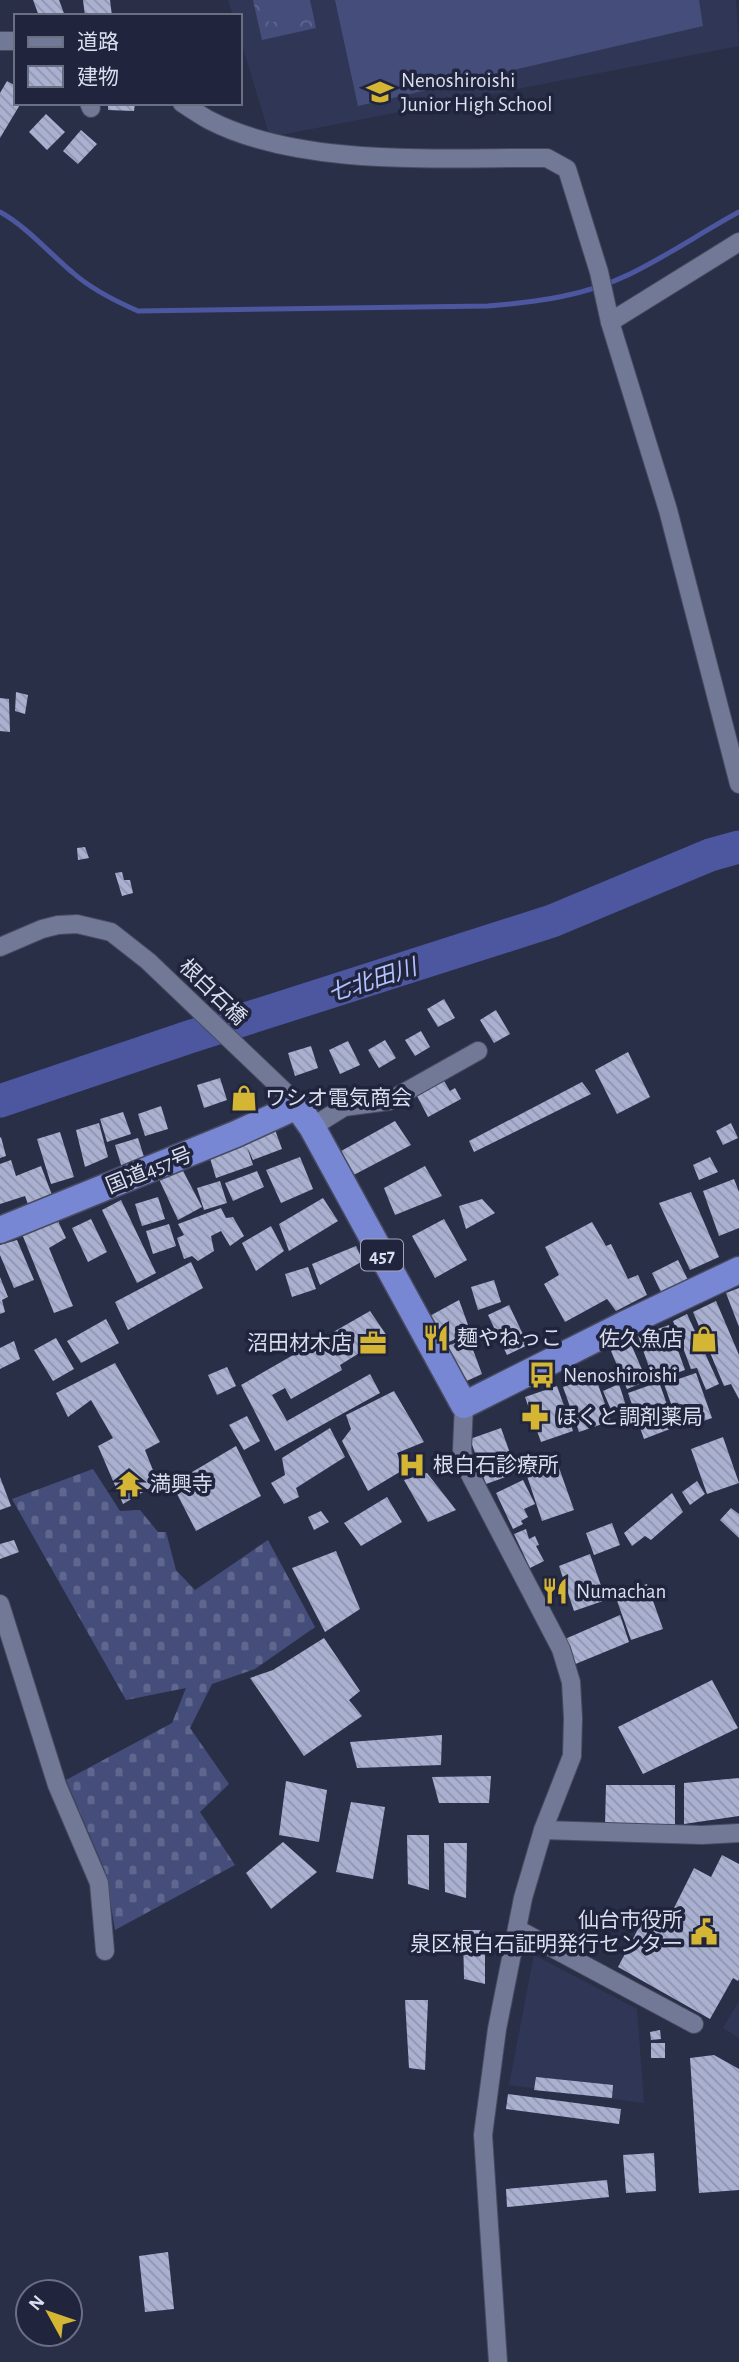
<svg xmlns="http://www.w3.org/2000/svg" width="739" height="2362" font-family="'Alegreya Sans','Noto Sans JP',sans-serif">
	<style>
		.built { fill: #303756 }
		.cemetery { fill: url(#cemetery-stones) }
		.park { fill: url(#park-crowns) }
		.pitch { fill: #454e7b }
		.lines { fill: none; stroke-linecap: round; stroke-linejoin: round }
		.stream { stroke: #4c57a0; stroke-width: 5 }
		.river { stroke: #4c57a0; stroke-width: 33 }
		.building { fill: url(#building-back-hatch) }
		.minor-casing { stroke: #474b60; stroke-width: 20 }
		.highway-casing { stroke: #474b60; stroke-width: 29 }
		.minor { stroke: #727996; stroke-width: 18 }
		.highway { stroke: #7887d4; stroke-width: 26 }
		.labels { text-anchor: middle; stroke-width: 7; stroke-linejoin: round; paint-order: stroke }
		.shield { fill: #20253d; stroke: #a2a6ba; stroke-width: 2 }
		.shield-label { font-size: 19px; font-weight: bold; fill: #dadeef }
		.poi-label { font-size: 21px; fill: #dadeef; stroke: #20253d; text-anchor: start }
		.street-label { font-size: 21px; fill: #dadeef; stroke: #20253d }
		.water-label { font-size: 23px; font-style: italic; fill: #b3c1fe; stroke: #20253d }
	</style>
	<defs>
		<pattern id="cemetery-stones" width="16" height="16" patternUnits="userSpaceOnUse" patternTransform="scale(1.75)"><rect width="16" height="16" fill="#454e7b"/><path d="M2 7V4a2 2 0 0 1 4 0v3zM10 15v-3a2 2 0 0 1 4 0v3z" fill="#5f678e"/></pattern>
		<pattern id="park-crowns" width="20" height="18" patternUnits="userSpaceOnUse" patternTransform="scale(1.75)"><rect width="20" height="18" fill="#454e7b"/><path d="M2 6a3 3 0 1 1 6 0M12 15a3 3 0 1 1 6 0" fill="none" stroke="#5f678e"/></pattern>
		<pattern id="building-back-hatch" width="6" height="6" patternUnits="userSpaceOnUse" patternTransform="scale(1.75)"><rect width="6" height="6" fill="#a9b0d0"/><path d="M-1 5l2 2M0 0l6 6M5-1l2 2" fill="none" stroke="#8f95ae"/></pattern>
	</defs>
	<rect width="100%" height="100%" fill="#2a2f48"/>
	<g class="built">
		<polygon points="228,0 736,0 739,46 270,137 240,38 240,16 233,16"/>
		<polygon points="534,1955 637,2009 644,2103 509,2085"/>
		<polygon points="739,2001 739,2038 723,2028"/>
	</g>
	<polygon class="cemetery" points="93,1469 120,1511 140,1510 158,1532 166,1532 176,1570 195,1590 268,1540 315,1627 255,1669 212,1684 190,1728 229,1784 200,1812 235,1865 115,1930 105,1871 66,1780 172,1723 186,1688 126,1700 12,1499"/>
	<polygon class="park" points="253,0 310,0 316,28 262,40"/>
	<g class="pitch">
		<polygon points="264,0 293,0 297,16 269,23"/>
		<polygon points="335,0 699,0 703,26 358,106"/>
	</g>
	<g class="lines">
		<path class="stream" d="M0 212C27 227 48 252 72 272 91 289 115 301 138 311L488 306C537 302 585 296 630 274 667 256 702 232 739 212"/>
		<polyline class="river" points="0,1101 189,1037 552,921 710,855 739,847"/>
	</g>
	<g class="building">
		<polygon points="33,0 59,0 65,16 39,16"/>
		<polygon points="83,0 110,0 112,16 85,16"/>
		<polygon points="7,81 16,86 16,103 21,103 0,138 0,93"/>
		<polygon points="108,103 135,103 134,111 108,110"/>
		<polygon points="46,114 65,132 47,150 29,132"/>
		<polygon points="81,130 97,144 78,164 63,151"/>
		<polygon points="16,692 28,695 25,714 15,711"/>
		<polygon points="0,698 9,699 10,732 0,731"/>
		<polygon points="85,847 89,858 78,860 77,848"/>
		<polygon points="122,872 124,880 130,880 133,893 122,896 115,873"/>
		<polygon points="444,999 455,1018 438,1027 427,1009"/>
		<polygon points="496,1010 510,1034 494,1043 480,1020"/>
		<polygon points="421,1031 430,1047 415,1056 405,1040"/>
		<polygon points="385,1040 396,1058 379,1068 368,1050"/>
		<polygon points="348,1041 360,1065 340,1074 329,1050"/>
		<polygon points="311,1046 318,1068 295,1076 288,1053"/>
		<polygon points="628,1052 650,1097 617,1114 595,1070"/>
		<polygon points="220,1078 227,1100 204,1108 197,1085"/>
		<polygon points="444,1081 450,1091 455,1088 461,1099 428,1117 417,1096"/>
		<polygon points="582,1082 591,1094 474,1152 469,1141"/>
		<polygon points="161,1106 168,1129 145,1136 138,1114"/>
		<polygon points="123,1112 131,1134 107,1142 100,1119"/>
		<polygon points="395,1121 411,1145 346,1179 334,1155"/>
		<polygon points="99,1123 108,1157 85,1167 76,1130"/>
		<polygon points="731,1123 738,1138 723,1145 716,1131"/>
		<polygon points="274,1127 282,1149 253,1160 247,1147 253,1165 216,1178 209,1155"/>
		<polygon points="60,1132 74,1177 51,1184 37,1139"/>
		<polygon points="1,1137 6,1156 0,1158 0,1138"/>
		<polygon points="138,1138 145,1160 122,1168 115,1145"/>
		<polygon points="300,1157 313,1189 281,1203 266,1170"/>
		<polygon points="710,1157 718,1172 699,1180 693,1165"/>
		<polygon points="11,1160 16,1176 41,1166 55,1203 30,1210 25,1196 0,1204 0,1164"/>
		<polygon points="425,1166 442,1196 395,1215 384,1188"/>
		<polygon points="182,1169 202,1207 178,1220 158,1177"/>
		<polygon points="257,1171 264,1187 233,1201 225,1183"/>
		<polygon points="734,1179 739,1192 739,1228 719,1236 703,1191"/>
		<polygon points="220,1181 227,1203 204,1210 197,1188"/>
		<polygon points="691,1192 719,1257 690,1270 659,1203"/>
		<polygon points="158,1197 165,1219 142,1226 135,1204"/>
		<polygon points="323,1198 338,1221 289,1251 279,1224"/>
		<polygon points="482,1199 495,1213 466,1229 459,1206"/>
		<polygon points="121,1200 156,1273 137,1283 102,1210"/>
		<polygon points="221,1208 226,1218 233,1217 244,1236 230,1246 221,1231 211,1236 214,1251 198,1261 192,1256 184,1259 177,1238 184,1235 178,1224"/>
		<polygon points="57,1219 66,1238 49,1248 73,1306 54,1313 22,1234"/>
		<polygon points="91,1219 107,1252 88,1262 72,1228"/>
		<polygon points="444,1219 467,1260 435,1278 412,1236"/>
		<polygon points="592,1222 606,1246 611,1244 628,1279 638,1275 647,1295 616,1311 607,1299 565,1322 544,1284 559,1275 545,1247"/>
		<polygon points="169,1224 176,1246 153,1254 146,1231"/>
		<polygon points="271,1226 284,1251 256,1271 242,1243"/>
		<polygon points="17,1240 34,1280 14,1288 0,1255 0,1245"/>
		<polygon points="356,1246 363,1261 320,1285 312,1264"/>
		<polygon points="678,1260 688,1280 661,1292 652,1273"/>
		<polygon points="191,1262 203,1288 128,1330 115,1302"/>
		<polygon points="308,1267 316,1289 292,1297 285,1274"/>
		<polygon points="0,1277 8,1297 2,1300 5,1312 0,1314"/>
		<polygon points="494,1280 501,1302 478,1310 471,1287"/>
		<polygon points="739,1288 739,1327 726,1293"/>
		<polygon points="459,1300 471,1333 441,1345 426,1318"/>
		<polygon points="716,1301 739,1355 739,1399 731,1384 724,1386 693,1312"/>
		<polygon points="509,1305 528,1345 507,1355 488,1315"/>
		<polygon points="370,1311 387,1336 340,1365 342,1370 291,1399 285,1388 272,1395 287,1421 370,1374 380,1393 275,1451 241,1385"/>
		<polygon points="687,1314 719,1384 706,1390 697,1368 691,1369 673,1321"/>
		<polygon points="106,1319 119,1343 81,1363 67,1341"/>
		<polygon points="669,1325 685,1370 654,1381 638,1336"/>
		<polygon points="56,1338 74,1369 53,1381 34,1350"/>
		<polygon points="469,1339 482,1374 460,1384 446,1346"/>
		<polygon points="14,1341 20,1359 0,1369 0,1348"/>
		<polygon points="630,1342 647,1381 627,1389 611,1351"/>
		<polygon points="115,1363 160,1442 145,1450 158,1483 123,1504 98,1446 113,1438 91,1400 68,1417 56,1393"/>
		<polygon points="227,1367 236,1386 217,1395 208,1375"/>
		<polygon points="696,1373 712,1418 680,1429 664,1384"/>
		<polygon points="595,1376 611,1421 579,1432 563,1387"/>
		<polygon points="659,1382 675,1427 644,1439 628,1393"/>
		<polygon points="619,1384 626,1406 612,1412 603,1391"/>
		<polygon points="557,1386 573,1431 541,1442 525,1397"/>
		<polygon points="394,1391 424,1442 397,1453 403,1470 368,1491 342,1441 351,1429 346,1415"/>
		<polygon points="247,1416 260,1441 244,1450 229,1425"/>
		<polygon points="330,1428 345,1457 296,1488 299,1497 284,1504 271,1483 285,1475 282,1458"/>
		<polygon points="501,1428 517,1473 486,1484 470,1439"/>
		<polygon points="723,1437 739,1483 707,1494 691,1449"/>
		<polygon points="236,1446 261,1496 196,1531 172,1484"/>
		<polygon points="558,1465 574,1510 542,1521 527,1476"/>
		<polygon points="427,1473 456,1510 428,1522 404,1480"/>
		<polygon points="0,1477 11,1506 0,1510"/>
		<polygon points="523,1480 535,1504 524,1509 528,1517 521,1521 523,1524 513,1529 496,1493"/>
		<polygon points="697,1481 705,1494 690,1505 682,1492"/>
		<polygon points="672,1493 683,1512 651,1540 645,1536 632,1546 624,1533"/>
		<polygon points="387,1497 402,1522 361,1546 344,1523"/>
		<polygon points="731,1508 739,1514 739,1538 720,1520"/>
		<polygon points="321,1511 329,1522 314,1530 308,1517"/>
		<polygon points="612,1523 620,1545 594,1555 586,1533"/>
		<polygon points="526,1529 529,1539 535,1536 539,1545 536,1546 544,1561 530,1568 514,1534"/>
		<polygon points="14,1540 19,1552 0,1559 0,1544"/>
		<polygon points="336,1551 360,1609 325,1632 292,1568"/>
		<polygon points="590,1554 606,1600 574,1611 559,1566"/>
		<polygon points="647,1584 663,1629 631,1640 615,1595"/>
		<polygon points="620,1615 629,1642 573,1665 565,1639"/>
		<polygon points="324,1638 360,1691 349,1700 362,1716 304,1756 250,1678 273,1670"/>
		<polygon points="712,1680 738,1728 643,1774 618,1727"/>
		<polygon points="442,1735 441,1765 357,1768 350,1742"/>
		<polygon points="491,1776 489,1803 439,1803 432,1777"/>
		<polygon points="739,1778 739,1816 684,1824 684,1783"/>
		<polygon points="286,1781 327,1790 319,1842 279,1835"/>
		<polygon points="606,1785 675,1785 675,1827 605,1826"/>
		<polygon points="351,1802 385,1807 373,1879 336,1872"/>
		<polygon points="407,1835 429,1835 429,1890 408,1884"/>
		<polygon points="283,1842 317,1872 271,1909 246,1873"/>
		<polygon points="444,1843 467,1843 466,1898 445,1892"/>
		<polygon points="722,1855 739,1864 739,1979 738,1981 733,1978 710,2019 618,1967 647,1912 667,1922 694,1868 711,1877"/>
		<polygon points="463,1930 485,1930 485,1984 464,1979"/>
		<polygon points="405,2000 428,2000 425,2070 409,2068"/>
		<polygon points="660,2030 661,2039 651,2040 650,2032"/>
		<rect x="651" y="2043" width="14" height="15"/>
		<polygon points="714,2055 739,2069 739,2190 699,2193 690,2058"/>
		<polygon points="536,2077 613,2085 612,2098 534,2090"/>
		<polygon points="508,2094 621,2109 619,2124 506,2109"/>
		<polygon points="654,2153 656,2191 626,2193 623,2155"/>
		<polygon points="607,2180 609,2197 507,2207 506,2189"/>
		<polygon points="168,2252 174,2309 145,2312 139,2256"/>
	</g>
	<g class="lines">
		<g class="minor-casing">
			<g id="minor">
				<polyline points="0,41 16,41"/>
				<polyline points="89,103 91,108"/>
				<path d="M182 103C191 109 200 115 209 120 302 168 444 157 547 158L567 169 599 272 610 322 668 510 739 784"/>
				<polyline points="610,322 739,242"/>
				<polyline points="0,947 42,929 58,925 77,924 111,932 148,961 284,1091 297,1106"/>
				<polyline points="312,1127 344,1107 389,1101 478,1051"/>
				<polyline points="464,1405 462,1449 464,1463 561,1649 571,1682 573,1718 572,1756 543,1830 523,1898 497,2029 483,2135 498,2362"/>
				<polyline points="0,1604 57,1785 99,1883 105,1951"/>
				<polyline points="543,1830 702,1835 739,1833"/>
				<polyline points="517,1929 694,2024"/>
			</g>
		</g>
		<g class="highway-casing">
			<polyline id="highway" points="0,1230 236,1134 297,1106 312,1127 464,1405 625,1324 739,1270"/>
		</g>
		<use href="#minor" class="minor"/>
		<use href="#highway" class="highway"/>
	</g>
	<defs>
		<g id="school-bare" transform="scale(2.1)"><path d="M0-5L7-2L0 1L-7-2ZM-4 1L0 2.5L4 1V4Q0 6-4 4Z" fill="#d5b534" stroke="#20253d" stroke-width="2.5" paint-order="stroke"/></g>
		<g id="shop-bare" transform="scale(2.1)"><path d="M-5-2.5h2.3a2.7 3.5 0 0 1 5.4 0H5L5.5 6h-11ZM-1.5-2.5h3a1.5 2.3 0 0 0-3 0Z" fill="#d5b534" stroke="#20253d" stroke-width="2.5" paint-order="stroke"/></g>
		<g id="restaurant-bare" transform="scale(2.1)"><path d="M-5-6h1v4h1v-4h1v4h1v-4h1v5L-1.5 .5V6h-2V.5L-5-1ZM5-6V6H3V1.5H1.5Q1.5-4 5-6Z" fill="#d5b534" stroke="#20253d" stroke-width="2.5" paint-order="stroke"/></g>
		<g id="office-bare" transform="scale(2.1)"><path d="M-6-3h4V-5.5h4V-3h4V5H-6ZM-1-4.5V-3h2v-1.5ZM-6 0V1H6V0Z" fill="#d5b534" stroke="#20253d" stroke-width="2.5" paint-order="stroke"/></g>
		<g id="bus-bare" transform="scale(2.1)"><path d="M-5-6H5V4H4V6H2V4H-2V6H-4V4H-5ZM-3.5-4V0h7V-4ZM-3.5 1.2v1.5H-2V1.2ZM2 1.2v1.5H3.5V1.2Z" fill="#d5b534" stroke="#20253d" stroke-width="2.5" paint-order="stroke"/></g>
		<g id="pharmacy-bare" transform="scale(2.1)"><path d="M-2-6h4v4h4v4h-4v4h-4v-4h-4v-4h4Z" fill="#d5b534" stroke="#20253d" stroke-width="2.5" paint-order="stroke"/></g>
		<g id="hospital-bare" transform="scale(2.1)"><path d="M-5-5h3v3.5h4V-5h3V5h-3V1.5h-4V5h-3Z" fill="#d5b534" stroke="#20253d" stroke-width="2.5" paint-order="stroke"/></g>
		<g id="temple-bare" transform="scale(2.1)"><path d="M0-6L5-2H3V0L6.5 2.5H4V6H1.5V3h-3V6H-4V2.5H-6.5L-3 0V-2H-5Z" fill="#d5b534" stroke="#20253d" stroke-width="2.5" paint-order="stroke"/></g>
		<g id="civic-bare" transform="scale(2.1)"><path d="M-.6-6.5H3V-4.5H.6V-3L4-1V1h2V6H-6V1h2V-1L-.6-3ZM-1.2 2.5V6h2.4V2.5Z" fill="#d5b534" stroke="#20253d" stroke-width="2.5" paint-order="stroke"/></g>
	</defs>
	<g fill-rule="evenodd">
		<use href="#school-bare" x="380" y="92"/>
		<use href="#shop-bare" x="244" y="1098"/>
		<use href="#restaurant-bare" x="436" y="1338"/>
		<use href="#shop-bare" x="704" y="1339"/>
		<use href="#office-bare" x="373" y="1343"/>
		<use href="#bus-bare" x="542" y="1375"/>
		<use href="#pharmacy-bare" x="535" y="1417"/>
		<use href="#hospital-bare" x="412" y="1465"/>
		<use href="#temple-bare" x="129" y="1484"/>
		<use href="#restaurant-bare" x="555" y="1591"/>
		<use href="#civic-bare" x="704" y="1932"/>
	</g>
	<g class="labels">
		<rect class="shield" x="361" y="1239.5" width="42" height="31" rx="5"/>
		<g class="shield-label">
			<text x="382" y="1262">457</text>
		</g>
		<g class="poi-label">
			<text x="401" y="87">Nenoshiroishi<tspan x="401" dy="24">Junior High School</tspan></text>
			<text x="265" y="1105">ワシオ電気商会</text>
			<text x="457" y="1345">麺やねっこ</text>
			<text x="683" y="1346" text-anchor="end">佐久魚店</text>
			<text x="352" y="1350" text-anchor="end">沼田材木店</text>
			<text x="563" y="1382">Nenoshiroishi</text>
			<text x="556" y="1424">ほくと調剤薬局</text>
			<text x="433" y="1472">根白石診療所</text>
			<text x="150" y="1491">満興寺</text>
			<text x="576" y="1598">Numachan</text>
			<text x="683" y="1927" text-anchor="end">仙台市役所<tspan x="683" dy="24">泉区根白石証明発行センター</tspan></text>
		</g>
		<g class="street-label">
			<text transform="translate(213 992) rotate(44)" y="7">根白石橋</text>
			<text transform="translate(149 1170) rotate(-22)" y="7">国道457号</text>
		</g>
		<g class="water-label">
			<text transform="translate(372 980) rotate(-18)" y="8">七北田川</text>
		</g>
	</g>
	<rect x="14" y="14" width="228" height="91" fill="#20253d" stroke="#6a6f84" stroke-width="2"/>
	<rect x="28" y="37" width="35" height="10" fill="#727996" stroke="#6a6f84" stroke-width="2"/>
	<text x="77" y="49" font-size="21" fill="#dadeef">道路</text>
	<rect x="28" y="66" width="35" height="21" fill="url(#building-back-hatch)" stroke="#6a6f84" stroke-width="2"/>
	<text x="77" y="84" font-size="21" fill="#dadeef">建物</text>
	<g transform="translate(49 2313) rotate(310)"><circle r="33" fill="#20253d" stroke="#6a6f84" stroke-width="2"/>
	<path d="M0-5L12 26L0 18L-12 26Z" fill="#d5b534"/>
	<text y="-10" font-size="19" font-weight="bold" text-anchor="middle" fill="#dadeef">N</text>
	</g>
</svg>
